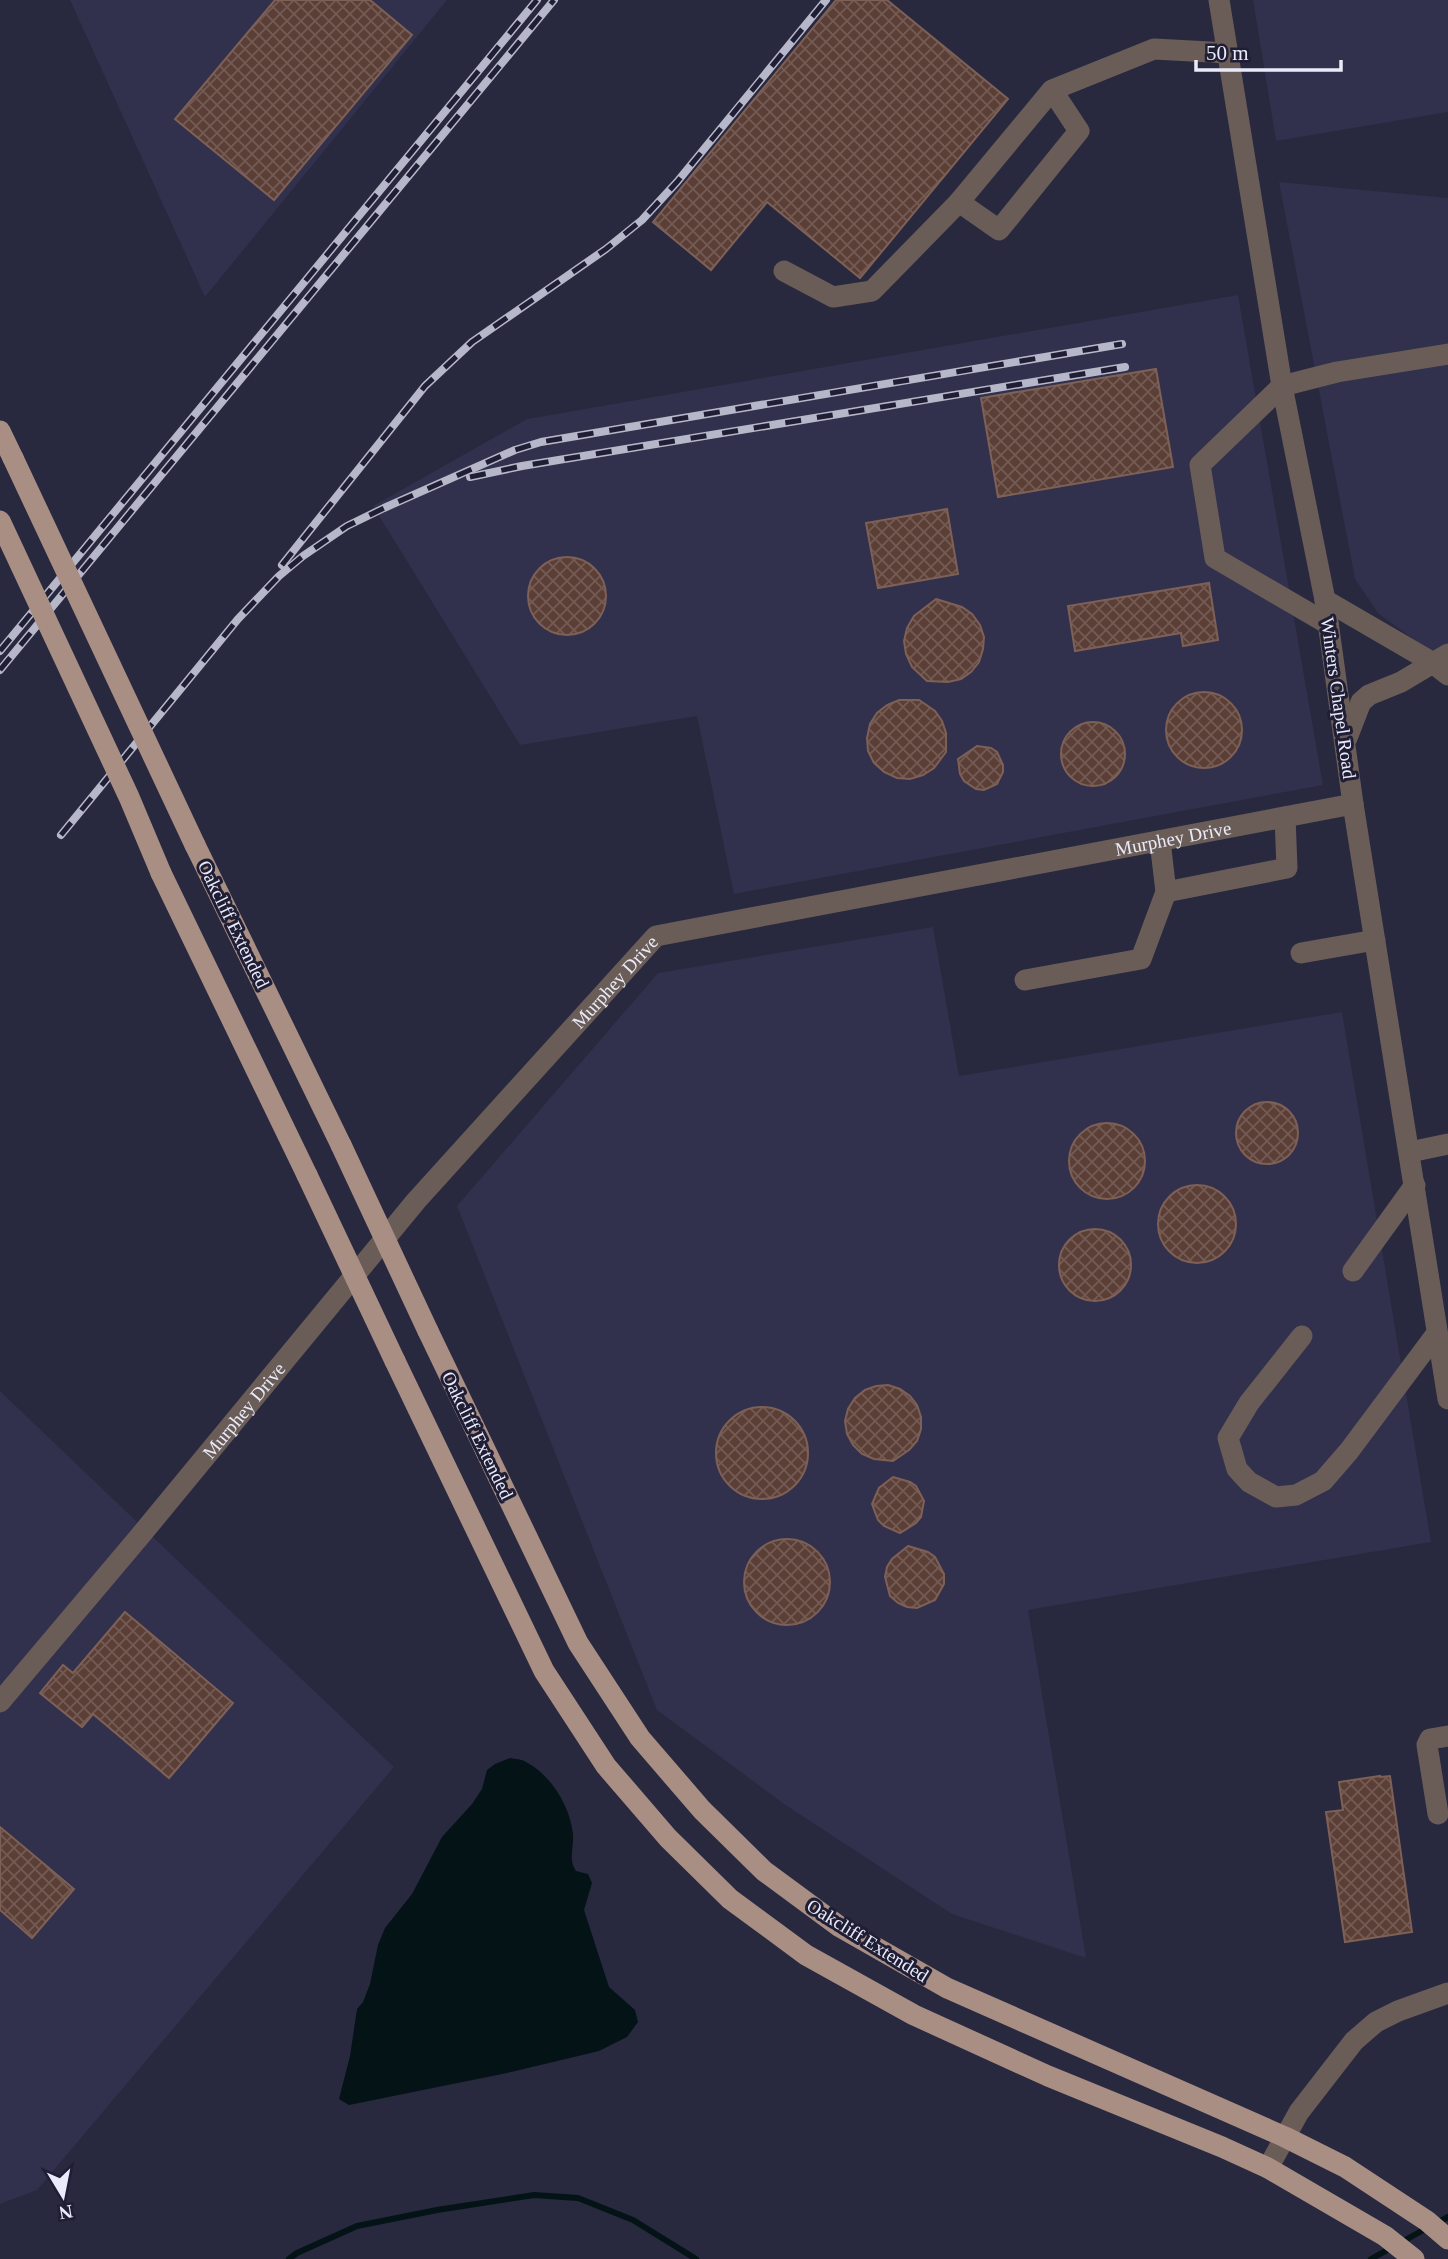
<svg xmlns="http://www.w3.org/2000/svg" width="1448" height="2259" font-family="'Times New Roman',serif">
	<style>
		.built { fill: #31304d }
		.water { fill: #041316 }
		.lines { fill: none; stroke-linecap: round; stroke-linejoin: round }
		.stream { stroke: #041316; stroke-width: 6 }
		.building { fill: url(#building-cross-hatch); stroke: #7e6056; stroke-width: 2 }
		.minor { stroke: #6a5d58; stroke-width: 21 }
		.major { stroke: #a98e84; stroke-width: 21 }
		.rail-casing { stroke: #b6b7c8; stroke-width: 8 }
		.rail { stroke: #1f1e35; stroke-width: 5; stroke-dasharray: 16; stroke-linecap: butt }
		.major-bridge { stroke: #a98e84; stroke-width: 21 }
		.labels { text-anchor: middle; stroke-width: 6; stroke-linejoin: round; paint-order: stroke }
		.street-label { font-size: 19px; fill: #eaebfa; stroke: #1f1e35 }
	</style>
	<defs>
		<pattern id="building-cross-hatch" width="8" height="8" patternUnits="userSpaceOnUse" patternTransform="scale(1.75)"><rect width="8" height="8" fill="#5b3f36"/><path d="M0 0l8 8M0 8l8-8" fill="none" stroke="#735b54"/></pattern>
	</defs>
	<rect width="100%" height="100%" fill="#28283f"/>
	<g class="built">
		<polygon points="70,0 447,0 205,297"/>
		<polygon points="1253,0 1448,0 1448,112 1276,141"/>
		<polygon points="1279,182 1448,198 1448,665 1378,613 1355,579"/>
		<polygon points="1238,295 1323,785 734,894 697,716 520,745 373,506 527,419"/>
		<polygon points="933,927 959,1076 1342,1012 1431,1542 1028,1610 1086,1958 952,1914 784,1804 657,1710 457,1206 658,973"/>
		<polygon points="0,1391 394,1767 37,2190 0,2204"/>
	</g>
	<path class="water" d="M510 1758C515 1759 522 1759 526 1762 551 1775 570 1806 573 1834 574 1847 568 1860 576 1871L588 1874 592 1883 584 1910 609 1987 635 2010 638 2022 627 2037 599 2051 507 2073 349 2105 339 2099 350 2056 357 2009 363 2002 370 1984 378 1945 385 1928 412 1894 442 1837 472 1804 482 1789 487 1770 495 1764Z"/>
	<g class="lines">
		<g class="stream">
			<polyline points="1437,2223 1448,2217"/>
			<polyline points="289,2259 297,2253 357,2226 437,2210 534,2195 578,2198 633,2220 696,2259"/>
			<polyline points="1371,2259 1427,2228"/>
		</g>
	</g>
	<g class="building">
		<polygon points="275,0 370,0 412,35 274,200 175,119"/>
		<polygon points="836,0 887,0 1008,99 860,278 767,202 711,270 653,222"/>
		<polygon points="1156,369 1173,467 998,497 981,398"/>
		<polygon points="947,509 958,574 878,588 866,523"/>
		<circle cx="567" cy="596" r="39"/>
		<polygon points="1209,583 1218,640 1183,646 1181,633 1075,651 1068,606"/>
		<polygon points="936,599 962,607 972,614 980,625 984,637 983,649 979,662 971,672 961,679 948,682 927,681 912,667 906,654 904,641 907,628 914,616"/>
		<circle cx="1204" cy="730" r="38"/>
		<polygon points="899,700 919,700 935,711 942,721 946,733 946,752 934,768 923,775 910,779 897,778 884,772 874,763 868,751 867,738 870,724 877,713 887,705"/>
		<circle cx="1093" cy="754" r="32"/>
		<polygon points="977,746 991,748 997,752 1003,765 1003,772 997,784 984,790 976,789 964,781 960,774 958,759"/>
		<circle cx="1267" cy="1133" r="31"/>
		<circle cx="1107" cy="1161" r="38"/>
		<circle cx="1197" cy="1224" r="39"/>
		<circle cx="1095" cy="1265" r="36"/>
		<polygon points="888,1385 900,1389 910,1396 917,1405 921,1417 921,1429 917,1441 909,1450 893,1461 874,1459 862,1454 853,1445 847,1434 845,1421 848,1409 855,1398 865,1390 876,1386"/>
		<circle cx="762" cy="1453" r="46"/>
		<polygon points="893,1477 910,1482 916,1486 924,1501 921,1517 916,1523 900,1533 884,1526 878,1520 872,1504 879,1488"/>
		<circle cx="787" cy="1582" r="43"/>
		<polygon points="908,1546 928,1552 935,1557 944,1574 944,1584 935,1600 917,1608 907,1607 898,1603 890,1596 885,1577 887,1567 892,1559"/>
		<polygon points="125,1612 233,1703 169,1778 93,1714 82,1727 40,1693 63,1665 73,1673"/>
		<polygon points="1380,1776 1380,1777 1390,1776 1412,1932 1345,1942 1326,1812 1343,1810 1339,1782"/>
		<polygon points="0,1827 74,1889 32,1938 0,1910"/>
	</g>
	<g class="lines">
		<g class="minor">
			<polyline points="1219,0 1282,386 1325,600 1353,804 1448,1399"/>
			<polyline points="1052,90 1079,131 999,230 959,202 1052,90 1154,49 1228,53"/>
			<polyline points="784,271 833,297 872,291 959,202"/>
			<polyline points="1325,600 1430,661 1448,675"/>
			<polyline points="1328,624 1215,558 1200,465 1282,386 1337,372 1448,354"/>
			<polyline points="1347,738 1361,702 1369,695 1401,682 1448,654"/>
			<polyline points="1166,892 1287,868 1285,817"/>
			<polyline points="1301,953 1375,940"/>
			<polyline points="1025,980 1141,959 1166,892 1160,841"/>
			<polyline points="1410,1152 1448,1144"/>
			<polyline points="1353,1271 1415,1185"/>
			<polyline points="1302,1336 1249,1403 1228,1438 1237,1469 1249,1482 1276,1497 1296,1495 1323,1481 1349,1451 1437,1333"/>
			<path id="s1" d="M0 1702 140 1536 416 1201 656 936 1353 804"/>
			<polyline points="1438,1814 1427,1745 1430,1739 1448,1736"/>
			<polyline points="1268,2168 1299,2112 1354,2041 1376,2022 1398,2011 1448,1993"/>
		</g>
		<g class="major">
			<polyline points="0,431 13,458"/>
			<polyline points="195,845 341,1145"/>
			<polyline points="161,873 307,1175"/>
			<polyline points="428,1331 578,1643 640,1738 702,1810 764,1871 840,1927 947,1988 1285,2137 1345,2167 1427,2221 1448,2239"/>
			<polyline points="395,1361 544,1671 606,1766 668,1838 730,1899 806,1955 914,2015 1048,2076 1222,2147 1268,2168 1385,2236 1414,2259"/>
		</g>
		<g class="rail-casing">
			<g id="rail">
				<polyline points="470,477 522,466 1125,367"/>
				<polyline points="282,565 425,386 472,342 606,249 642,220 677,182 826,0"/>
				<polyline points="0,651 537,0"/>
				<polyline points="0,670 554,0"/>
				<polyline points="61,835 238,619 279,576 303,556 347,526 384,508 515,450 541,442 1122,344"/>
			</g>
		</g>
		<use href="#rail" class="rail"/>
		<g class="major-bridge">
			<polyline points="13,458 195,845"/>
			<polyline points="0,521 129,797 161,873"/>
			<polyline points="341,1145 428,1331"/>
			<polyline points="307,1175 395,1361"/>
		</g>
	</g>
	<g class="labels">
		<g class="street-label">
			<text transform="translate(1339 698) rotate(82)" y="7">Winters Chapel Road</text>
			<text dy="7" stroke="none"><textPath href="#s1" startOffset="1535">Murphey Drive</textPath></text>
			<text transform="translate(234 924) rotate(64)" y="7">Oakcliff Extended</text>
			<text dy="7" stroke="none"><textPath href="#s1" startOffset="947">Murphey Drive</textPath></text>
			<text dy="7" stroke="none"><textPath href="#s1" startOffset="380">Murphey Drive</textPath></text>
			<text transform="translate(478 1435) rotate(64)" y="7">Oakcliff Extended</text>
			<text transform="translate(868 1940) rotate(32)" y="7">Oakcliff Extended</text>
		</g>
	</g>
	<g transform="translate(63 2196) rotate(170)" stroke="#1f1e35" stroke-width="5" paint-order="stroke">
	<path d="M0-5L12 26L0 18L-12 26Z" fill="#eaebfa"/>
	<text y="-10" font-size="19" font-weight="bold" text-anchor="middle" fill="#eaebfa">N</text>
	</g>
	<path d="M1196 60v10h145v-10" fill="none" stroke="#eaebfa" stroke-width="3.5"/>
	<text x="1206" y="60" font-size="21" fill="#eaebfa" stroke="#1f1e35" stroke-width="5" paint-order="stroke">50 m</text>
</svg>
